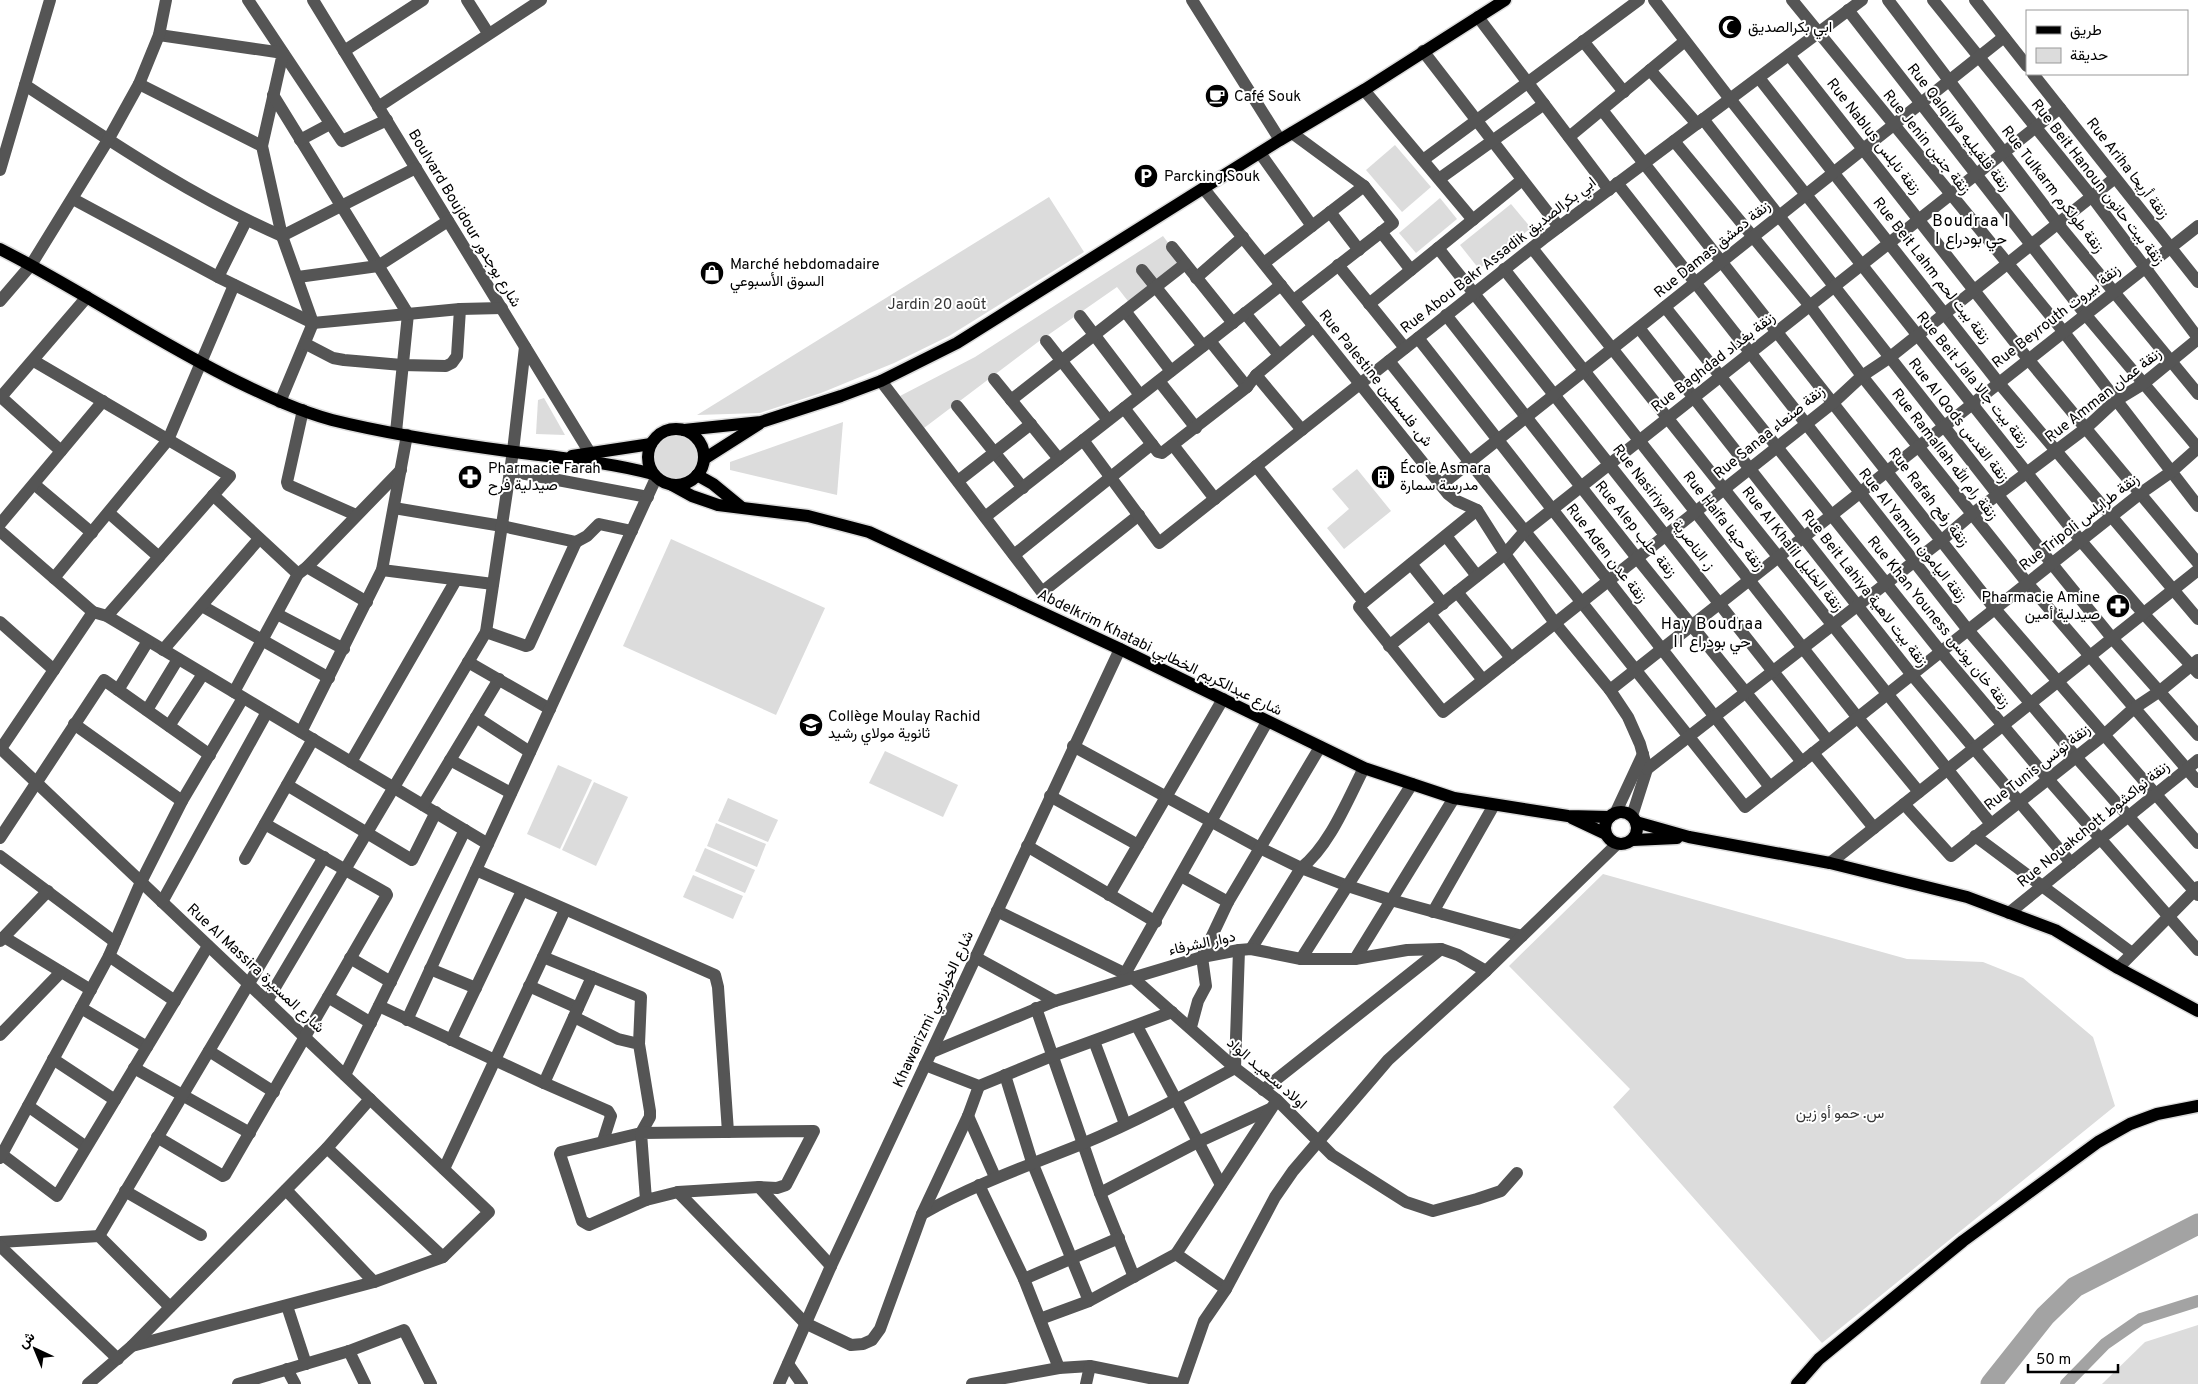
<svg xmlns="http://www.w3.org/2000/svg" width="2198" height="1384" font-family="Overpass,Vazirmatn,sans-serif">
	<style>
		.green { fill: #dcdcdc }
		.lines { fill: none; stroke-linecap: round; stroke-linejoin: round }
		.canal { stroke: #a3a3a3; stroke-width: 12 }
		.river { stroke: #a3a3a3; stroke-width: 21 }
		.major-casing { stroke: #dbdbdb; stroke-width: 15 }
		.minor { stroke: #555; stroke-width: 12 }
		.major { stroke: #000; stroke-width: 12 }
		.labels { text-anchor: middle; stroke-width: 4; stroke-linejoin: round; paint-order: stroke }
		.poi-label { font-size: 15px; fill: #000; stroke: #fff; text-anchor: start }
		.street-label { font-size: 15px; fill: #000; stroke: #fff }
		.park-label { font-size: 15px; fill: #333; stroke: #fff }
		.neighbourhood-label { font-size: 16px; letter-spacing: 1px; fill: #000; stroke: #fff }
	</style>
	<rect width="100%" height="100%" fill="#fff"/>
	<g class="green">
		<polygon points="1395,145 1431,187 1402,212 1366,170"/>
		<polygon points="1049,197 1084,252 949,336 894,363 821,393 760,413 697,415"/>
		<polygon points="1440,198 1457,219 1416,253 1399,233"/>
		<polygon points="1511,204 1531,228 1479,269 1460,245"/>
		<polygon points="1163,236 1184,264 1131,305 1117,287 1038,342 924,428 900,396 975,357"/>
		<polygon points="544,398 565,435 536,434 538,400"/>
		<polygon points="843,422 837,495 730,470 730,462"/>
		<circle cx="676" cy="457" r="21"/>
		<polygon points="1357,469 1391,511 1344,549 1327,528 1349,509 1332,489"/>
		<polygon points="671,539 825,608 776,715 623,646"/>
		<polygon points="885,751 958,785 943,817 869,783"/>
		<polygon points="558,765 592,780 560,849 527,834"/>
		<polygon points="594,782 628,797 596,866 562,850"/>
		<polygon points="728,798 778,820 768,842 718,821"/>
		<polygon points="716,823 766,844 757,867 707,846"/>
		<polygon points="705,848 755,870 745,893 695,871"/>
		<polygon points="1603,874 1907,959 1983,962 2023,978 2093,1037 2115,1106 1822,1343 1613,1107 1630,1089 1509,966"/>
		<polygon points="693,875 743,896 733,919 683,897"/>
		<polygon points="2198,1325 2198,1384 2102,1384 2145,1342"/>
	</g>
	<g class="lines">
		<polyline class="canal" points="2066,1384 2105,1344 2141,1319 2198,1301"/>
		<polyline class="river" points="1991,1384 2045,1316 2075,1287 2198,1224"/>
		<g class="major-casing">
			<g id="major">
				<path d="M0 249C81 290 156 342 238 382 269 397 299 411 332 420 392 435 454 444 515 452 561 458 608 462 653 474"/>
				<circle cx="676" cy="457" r="28"/>
				<polyline points="684,430 761,422 841,396 881,381 957,343 1280,140 1364,90 1505,0"/>
				<polyline points="572,456 651,444"/>
				<polyline points="704,459 759,424"/>
				<polyline points="697,475 713,484 741,507"/>
				<polyline points="672,485 692,496 718,505 808,516 869,532 1120,649 1364,768 1454,798 1568,816 1610,817"/>
				<circle cx="1621" cy="828" r="16"/>
				<polyline points="1572,818 1606,834"/>
				<polyline points="1636,822 1689,837 1830,863 1967,897 2055,930 2118,968 2198,1011"/>
				<polyline points="1633,840 1677,838"/>
				<polyline points="1797,1384 1819,1359 1963,1241 2098,1142 2130,1124 2157,1114 2198,1106"/>
			</g>
		</g>
		<g class="minor">
			<polyline points="248,0 342,141 387,120"/>
			<polyline points="313,0 590,453"/>
			<polyline points="467,0 488,33"/>
			<polyline points="1192,0 1280,140"/>
			<polyline points="1654,0 1730,99 2081,541 2143,613 2198,673"/>
			<polyline points="1792,0 2063,331 2198,506"/>
			<polyline points="1888,0 2058,224 2198,394"/>
			<polyline points="1933,0 2092,197 2198,338"/>
			<polyline points="1975,0 2027,66"/>
			<polyline points="1848,10 2085,314 2198,448"/>
			<polyline points="1478,17 1609,190"/>
			<polyline points="159,35 283,53 262,146 282,236 313,323 280,402"/>
			<polyline points="1583,41 1624,92"/>
			<polyline points="344,51 423,0"/>
			<polyline points="1423,51 1559,227"/>
			<polyline points="1789,55 2028,359 2198,563"/>
			<polyline points="1650,70 1697,124"/>
			<polyline points="2033,74 2198,282"/>
			<polyline points="1759,78 1998,382 2198,619"/>
			<polyline points="139,84 262,146"/>
			<path d="M25 85C107 139 192 197 282 236L416 168"/>
			<polyline points="1364,90 1473,220"/>
			<polyline points="273,95 408,314 396,432"/>
			<polyline points="378,107 541,0"/>
			<polyline points="1602,110 1995,609 2198,843"/>
			<polyline points="1703,119 2052,564 2112,638 2198,735"/>
			<polyline points="1292,133 1364,186 1393,223 1294,300"/>
			<polyline points="1569,137 1685,41"/>
			<polyline points="300,140 330,124"/>
			<polyline points="1674,141 1810,306 1862,376 2028,584 2198,782"/>
			<polyline points="1260,153 1312,226"/>
			<polyline points="1423,160 1639,0"/>
			<polyline points="0,170 50,0"/>
			<polyline points="1439,179 1544,104"/>
			<polyline points="1617,183 1968,630 2076,757 2198,895"/>
			<polyline points="1204,189 1448,494 1457,501 1477,510 1505,554 1555,623 1610,690 1628,717 1640,744 1647,769 1632,816"/>
			<polyline points="73,199 218,277 313,323 460,309 502,308"/>
			<polyline points="1330,212 1359,250"/>
			<polyline points="1381,232 1411,270"/>
			<polyline points="1172,247 1233,323"/>
			<polyline points="1438,248 1828,741"/>
			<polyline points="1532,248 1991,824"/>
			<polyline points="1264,263 1364,186"/>
			<polyline points="1338,265 1405,348"/>
			<polyline points="1504,269 1858,718 1919,792"/>
			<polyline points="1142,270 1203,346"/>
			<polyline points="218,277 246,221"/>
			<polyline points="298,277 378,266 448,221"/>
			<polyline points="1196,278 1243,237"/>
			<polyline points="0,301 31,265 108,140 139,84 159,35 166,0"/>
			<polyline points="1369,304 1522,180"/>
			<polyline points="1665,307 1941,652 2048,779 2198,950"/>
			<polyline points="1125,311 1171,371"/>
			<polyline points="1245,313 1279,355"/>
			<polyline points="1446,315 1637,558 1802,762"/>
			<polyline points="1080,316 1140,395"/>
			<polyline points="1639,328 1912,675 2071,863"/>
			<polyline points="1418,338 1770,787"/>
			<polyline points="1046,341 1108,420"/>
			<polyline points="1210,341 1247,387"/>
			<polyline points="306,344 333,358 344,360 402,365 446,366 452,363 457,356 460,309"/>
			<polyline points="34,361 230,476 107,616"/>
			<polyline points="1389,361 1745,807 2141,493 2171,472 2198,448"/>
			<polyline points="1256,375 1302,430"/>
			<polyline points="994,379 1059,459"/>
			<polyline points="881,381 1042,592 1139,515"/>
			<polyline points="1159,381 1196,428"/>
			<polyline points="1,397 61,451"/>
			<polyline points="0,398 87,297"/>
			<polyline points="1011,400 1185,264"/>
			<polyline points="957,406 1023,488"/>
			<polyline points="1124,408 1158,452 1162,453 1247,387 1256,375 1314,326"/>
			<polyline points="303,410 287,482 288,485 356,515"/>
			<polyline points="1083,440 1159,543 1543,239 1862,0"/>
			<polyline points="1173,445 1215,499"/>
			<polyline points="1256,466 1364,602 1359,607 1443,712 1834,402 1862,376 1889,358 2115,178"/>
			<polyline points="510,471 648,497"/>
			<polyline points="958,481 1031,424"/>
			<polyline points="34,484 92,533"/>
			<polyline points="1441,485 2004,37"/>
			<polyline points="213,495 298,574"/>
			<polyline points="394,508 502,526 576,542 587,536 599,524 632,531"/>
			<polyline points="109,513 159,557"/>
			<polyline points="985,517 1281,285"/>
			<polyline points="0,524 103,401"/>
			<polyline points="0,531 93,612 107,616 488,844"/>
			<polyline points="1446,536 1477,576"/>
			<polyline points="1014,555 1152,444"/>
			<polyline points="1411,564 1443,604"/>
			<polyline points="307,567 367,602"/>
			<polyline points="382,570 493,584"/>
			<polyline points="54,578 168,440 234,285"/>
			<polyline points="1457,592 1511,658"/>
			<polyline points="1364,602 1477,510"/>
			<polyline points="202,606 329,678"/>
			<polyline points="277,614 344,649"/>
			<polyline points="1430,614 1483,680"/>
			<polyline points="0,622 54,670"/>
			<polyline points="486,632 526,646 529,645 576,542"/>
			<polyline points="1389,646 1505,554 1525,531 2060,108"/>
			<polyline points="163,650 259,539"/>
			<polyline points="468,662 550,709"/>
			<polyline points="118,690 148,641"/>
			<polyline points="1610,690 2198,226"/>
			<polyline points="234,692 298,574 307,567 401,470"/>
			<polyline points="147,710 178,659"/>
			<polyline points="476,717 530,752"/>
			<polyline points="74,724 182,801"/>
			<polyline points="169,726 203,674"/>
			<polyline points="301,732 382,570 407,435"/>
			<polyline points="1073,746 1260,848 1301,868 1348,886 1391,900 1522,936"/>
			<polyline points="0,748 489,1212 443,1257 374,1282 132,1346 88,1384"/>
			<polyline points="0,750 93,612"/>
			<polyline points="1813,753 1874,828"/>
			<polyline points="450,760 511,793"/>
			<polyline points="351,762 456,580"/>
			<polyline points="1647,769 1942,540 1972,514 2086,428 2115,401 2143,384 2198,339"/>
			<polyline points="287,785 412,860 436,812"/>
			<polyline points="1050,796 1138,845"/>
			<polyline points="1904,804 1951,856 2104,735 2133,709 2160,691 2198,660"/>
			<polyline points="423,805 499,679"/>
			<polyline points="1615,814 1643,754"/>
			<polyline points="1975,836 2132,953"/>
			<polyline points="0,838 104,680 210,755"/>
			<polyline points="1027,846 1156,922"/>
			<polyline points="0,856 115,942"/>
			<polyline points="245,859 313,739"/>
			<polyline points="1830,863 2198,570"/>
			<polyline points="476,870 715,975 718,987 728,1132"/>
			<polyline points="1181,876 1228,902"/>
			<polyline points="1109,895 1223,699"/>
			<polyline points="162,902 267,712"/>
			<polyline points="997,911 1132,977 1235,1068 1277,1100 1332,1155 1406,1202 1433,1211 1477,1199 1501,1191 1517,1173"/>
			<polyline points="1433,912 1494,805"/>
			<polyline points="2009,913 2198,760"/>
			<polyline points="4,937 91,990"/>
			<polyline points="0,941 48,891"/>
			<path d="M1251 949 1301 868C1329 847 1348 799 1364 768"/>
			<polyline points="109,956 175,1001"/>
			<polyline points="543,957 641,997 639,1044"/>
			<polyline points="975,957 1055,1001"/>
			<polyline points="350,958 391,982"/>
			<polyline points="1301,959 1412,784"/>
			<polyline points="1355,959 1454,798"/>
			<polyline points="2118,968 2198,887"/>
			<polyline points="430,969 476,988"/>
			<polyline points="1126,972 1267,722"/>
			<polyline points="529,986 578,1008"/>
			<polyline points="328,997 371,1023"/>
			<polyline points="267,1001 486,632 513,451 525,347"/>
			<polyline points="379,1006 544,1083 608,1111 611,1116 603,1141"/>
			<polyline points="81,1008 147,1047"/>
			<polyline points="1036,1008 1100,1193 1134,1277"/>
			<polyline points="574,1017 618,1039 639,1044 650,1111 650,1117 641,1133 561,1152 560,1154 582,1221 589,1225 646,1200"/>
			<polyline points="407,1020 656,478"/>
			<polyline points="1137,1026 1221,1185"/>
			<polyline points="1191,1027 1198,1001 1206,986 1202,957 1228,902 1320,747"/>
			<polyline points="0,1035 61,972"/>
			<polyline points="451,1040 522,891"/>
			<polyline points="1094,1041 1125,1124"/>
			<polyline points="209,1051 274,1092"/>
			<polyline points="932,1052 1055,1001 1202,957 1239,950 1251,949 1301,959 1355,959 1407,950 1441,949 1458,955 1486,971"/>
			<polyline points="53,1059 115,1100"/>
			<polyline points="925,1065 979,1086 1052,1056 1172,1012"/>
			<polyline points="134,1068 250,1133"/>
			<polyline points="345,1075 465,830"/>
			<polyline points="1005,1075 1032,1162 1089,1301"/>
			<polyline points="544,1083 592,977"/>
			<polyline points="1263,1090 1441,949"/>
			<polyline points="28,1106 86,1147"/>
			<polyline points="968,1116 995,1177"/>
			<polyline points="157,1137 223,1176 225,1175 387,895 386,893 265,824"/>
			<polyline points="327,1148 443,1257"/>
			<polyline points="0,1153 57,1196 208,946"/>
			<polyline points="0,1158 109,956 141,882 182,801 243,698"/>
			<polyline points="444,1169 565,910"/>
			<polyline points="979,1185 1024,1279 1059,1368"/>
			<polyline points="286,1190 374,1282"/>
			<polyline points="125,1191 201,1235"/>
			<polyline points="678,1192 646,1200 641,1133 814,1131 786,1185 777,1188 759,1187"/>
			<polyline points="1100,1193 1198,1142 1270,1109"/>
			<path d="M922 1214C973 1185 1027 1166 1082 1144 1135 1122 1185 1095 1235 1068L1239 950"/>
			<polyline points="99,1236 324,857"/>
			<polyline points="0,1242 99,1236 170,1307"/>
			<polyline points="0,1246 118,1359"/>
			<polyline points="1176,1254 1226,1289"/>
			<polyline points="831,1266 759,1187 678,1192 805,1323 851,1345 863,1344 872,1340 880,1329 922,1214 968,1116 979,1086"/>
			<polyline points="1024,1279 1119,1238"/>
			<polyline points="287,1306 306,1364"/>
			<polyline points="1040,1319 1089,1301 1176,1254 1277,1100"/>
			<polyline points="132,1346 327,1148 370,1099"/>
			<polyline points="349,1351 365,1384"/>
			<polyline points="788,1364 802,1384"/>
			<polyline points="287,1369 295,1384"/>
			<polyline points="238,1384 349,1351 404,1330 431,1384"/>
			<polyline points="779,1384 831,1266 1120,649"/>
			<polyline points="972,1384 1059,1368 1090,1366 1179,1384"/>
			<polyline points="1086,1384 1090,1366"/>
			<polyline points="1182,1384 1204,1321 1226,1289 1275,1197 1293,1171 1388,1060 1486,971 1617,844"/>
		</g>
		<use href="#major" class="major"/>
	</g>
	<defs>
		<g id="mosque-disc" transform="scale(1.25)"><circle r="9.5" fill="#000" stroke="#fff"/><path d="M3.5-4.9A6 6 0 1 0 3.5 4.9A5 5 0 1 1 3.5-4.9Z" fill="#fff"/></g>
		<g id="cafe-disc" transform="scale(1.25)"><circle r="9.5" fill="#000" stroke="#fff"/><path d="M-5.5-4.5H6V0H3Q3 3.5 0 3.5H-2.5Q-5.5 3.5-5.5 0ZM3-3.2v2h1.7v-2ZM-6 4.5H4V6H-6Z" fill="#fff"/></g>
		<g id="parking-disc" transform="scale(1.25)"><circle r="9.5" fill="#000" stroke="#fff"/><path d="M-3.5-5.5H1a3.5 3.5 0 0 1 0 7H-1V5.5H-3.5ZM-1-3.4V-.6H.8a1.4 1.4 0 0 0 0-2.8Z" fill="#fff"/></g>
		<g id="shop-disc" transform="scale(1.25)"><circle r="9.5" fill="#000" stroke="#fff"/><path d="M-5-2.5h2.3a2.7 3.5 0 0 1 5.4 0H5L5.5 6h-11ZM-1.5-2.5h3a1.5 2.3 0 0 0-3 0Z" fill="#fff"/></g>
		<g id="pharmacy-disc" transform="scale(1.25)"><circle r="9.5" fill="#000" stroke="#fff"/><path d="M-2-6h4v4h4v4h-4v4h-4v-4h-4v-4h4Z" fill="#fff"/></g>
		<g id="building-disc" transform="scale(1.25)"><circle r="9.5" fill="#000" stroke="#fff"/><path d="M-4-6H4V6H1V3H-1V6H-4ZM-2.5-4.3h1.7v1.8h-1.7ZM.8-4.3h1.7v1.8H.8ZM-2.5-1h1.7V.8h-1.7ZM.8-1h1.7V.8H.8Z" fill="#fff"/></g>
		<g id="school-disc" transform="scale(1.25)"><circle r="9.5" fill="#000" stroke="#fff"/><path d="M0-5L7-2L0 1L-7-2ZM-4 1L0 2.5L4 1V4Q0 6-4 4Z" fill="#fff"/></g>
	</defs>
	<g fill-rule="evenodd">
		<use href="#mosque-disc" x="1730" y="27"/>
		<use href="#cafe-disc" x="1217" y="96"/>
		<use href="#parking-disc" x="1146" y="176"/>
		<use href="#shop-disc" x="712" y="273"/>
		<use href="#pharmacy-disc" x="470" y="477"/>
		<use href="#building-disc" x="1383" y="477"/>
		<use href="#pharmacy-disc" x="2118" y="606"/>
		<use href="#school-disc" x="811" y="725"/>
	</g>
	<g class="labels">
		<g class="poi-label">
			<text x="1748" y="32">ابي بكرالصديق</text>
			<text x="1234" y="101">Café Souk</text>
			<text x="1164" y="181">Parcking Souk</text>
			<text x="730" y="269">Marché hebdomadaire<tspan x="730" dy="17">السوق الأسبوعي</tspan></text>
			<text x="488" y="473">Pharmacie Farah<tspan x="488" dy="17">صيدلية فرح</tspan></text>
			<text x="1400" y="473">École Asmara<tspan x="1400" dy="17">مدرسة سمارة</tspan></text>
			<text x="2100" y="602" text-anchor="end">Pharmacie Amine<tspan x="2100" dy="17">صيدلية أمين</tspan></text>
			<text x="828" y="721">Collège Moulay Rachid<tspan x="828" dy="17">ثانوية مولاي رشيد</tspan></text>
		</g>
		<g class="street-label">
			<text transform="translate(1959 127) rotate(52)" y="5">Rue Qalqilya زنقة قلقيليه</text>
			<text transform="translate(1874 136) rotate(52)" y="5">Rue Nablus زنقة نابلس</text>
			<text transform="translate(1927 142) rotate(51)" y="5">Rue Jenin زنقة جنين</text>
			<text transform="translate(2128 168) rotate(52)" y="5">Rue Ariha زنقة أريحا</text>
			<text transform="translate(2098 182) rotate(52)" y="5">Rue Beit Hanoun زنقة بيت حانون</text>
			<text transform="translate(2053 189) rotate(52)" y="5">Rue Tulkarm زنقة طولكرم</text>
			<text transform="translate(465 218) rotate(59)" y="5">Boulvard Boujdour شارع بوجدور</text>
			<text transform="translate(1712 249) rotate(-39)" y="5">Rue Damas زنقة دمشق</text>
			<text transform="translate(1498 255) rotate(-38)" y="5">Rue Abou Bakr Assadik ابي بكرالصديق</text>
			<text transform="translate(1932 270) rotate(52)" y="5">Rue Beit Lahm زنقة بيت لحم</text>
			<text transform="translate(2056 316) rotate(-38)" y="5">Rue Beyrouth زنقة بيروت</text>
			<text transform="translate(1713 362) rotate(-38)" y="5">Rue Baghdad زنقة بغداد</text>
			<text transform="translate(1376 378) rotate(51)" y="5">Rue Palestine ش. فلسطين</text>
			<text transform="translate(1973 379) rotate(51)" y="5">Rue Beit Jala زنقة بيت جالا</text>
			<text transform="translate(2103 395) rotate(-38)" y="5">Rue Amman زنقة عمان</text>
			<text transform="translate(1959 420) rotate(52)" y="5">Rue Al Qods زنقة القدس</text>
			<text transform="translate(1769 432) rotate(-39)" y="5">Rue Sanaa زنقة صنعاء</text>
			<text transform="translate(1945 454) rotate(52)" y="5">Rue Ramallah زنقة رام الله</text>
			<text transform="translate(1929 497) rotate(52)" y="5">Rue Rafah زنقة رفح</text>
			<text transform="translate(1664 507) rotate(52)" y="5">Rue Nasiriyah ز. الناصرية</text>
			<text transform="translate(1724 521) rotate(52)" y="5">Rue Haifa زنقة حيفا</text>
			<text transform="translate(2079 522) rotate(-38)" y="5">Rue Tripoli زنقة طرابلس</text>
			<text transform="translate(1636 529) rotate(51)" y="5">Rue Alep زنقة حلب</text>
			<text transform="translate(1913 535) rotate(52)" y="5">Rue Al Yamun زنقة اليامون</text>
			<text transform="translate(1793 549) rotate(52)" y="5">Rue Al Khalil زنقة الخليل</text>
			<text transform="translate(1607 553) rotate(52)" y="5">Rue Aden زنقة عدن</text>
			<text transform="translate(1865 588) rotate(52)" y="5">Rue Beit Lahiya زنقة بيت لاهية</text>
			<text transform="translate(1939 622) rotate(51)" y="5">Rue Khan Youness زنقة خان يونس</text>
			<text transform="translate(1160 652) rotate(26)" y="5">Abdelkrim Khatabi شارع عبدالكريم الخطابي</text>
			<text transform="translate(2037 767) rotate(-38)" y="5">Rue Tunis زنقة تونس</text>
			<text transform="translate(2093 824) rotate(-39)" y="5">Rue Nouakchott زنقة نواكشوط</text>
			<text transform="translate(1202 943) rotate(-12)" y="5">دوار الشرفاء</text>
			<text transform="translate(256 968) rotate(43)" y="5">Rue Al Massira شارع المسيرة</text>
			<text transform="translate(933 1009) rotate(-65)" y="5">Khawarizmi شارع الخوارزمي</text>
			<text transform="translate(1267 1073) rotate(41)" y="5">اولاد سـعيـد الواد</text>
		</g>
		<g class="park-label">
			<text x="937" y="309">Jardin 20 août</text>
			<text x="1840" y="1118">س. حمو أو زين</text>
		</g>
		<g class="neighbourhood-label">
			<text x="1971" y="226">Boudraa I<tspan x="1971" dy="18">I حي بودراع</tspan></text>
			<text x="1712" y="629">Hay Boudraa<tspan x="1712" dy="18">II حي بودراع</tspan></text>
		</g>
	</g>
	<rect x="2026" y="10" width="162" height="65" fill="#ffffff" stroke="#999999"/>
	<rect x="2036" y="26" width="25" height="8" fill="#000000" stroke="#999999"/>
	<text x="2070" y="35" font-size="15" fill="#000000">طريق</text>
	<rect x="2036" y="48" width="25" height="15" fill="#dcdcdc" stroke="#999999"/>
	<text x="2070" y="60" font-size="15" fill="#000000">حديقة</text>
	<g transform="translate(35 1349) rotate(316)" stroke="#ffffff" stroke-width="4" paint-order="stroke">
	<path d="M0-4L9 19L0 12L-9 19Z" fill="#000000"/>
	<text y="-8" font-size="14" font-weight="bold" text-anchor="middle" fill="#000000">ش</text>
	</g>
	<path d="M2028 1364v8h90v-8" fill="none" stroke="#000000" stroke-width="2.5"/>
	<text x="2036" y="1364" font-size="15" fill="#000000" stroke="#ffffff" stroke-width="4" paint-order="stroke">50 m</text>
</svg>
